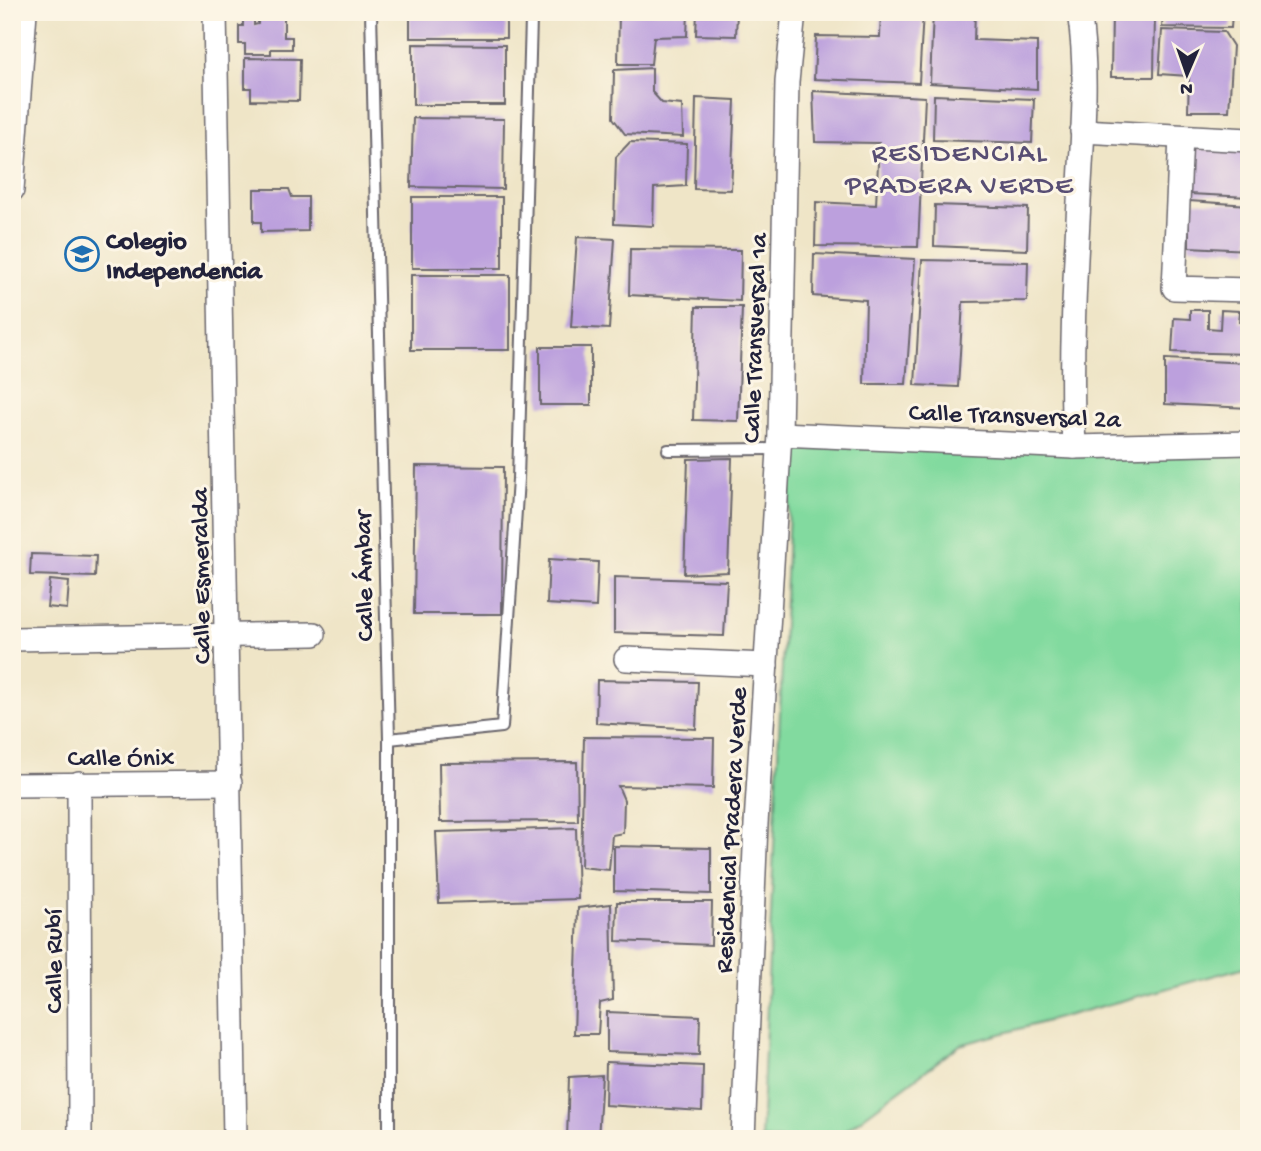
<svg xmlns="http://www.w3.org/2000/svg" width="1261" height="1151" font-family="'Gochi Hand',sans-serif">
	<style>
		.green { fill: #82da9f; stroke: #527e6d; stroke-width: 2 }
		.building { fill: #bca0dd }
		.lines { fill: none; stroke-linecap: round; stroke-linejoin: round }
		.lane-casing { stroke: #6a666c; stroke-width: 14 }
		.street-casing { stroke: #6a666c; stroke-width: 26 }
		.lane { stroke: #fff; stroke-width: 10 }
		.street { stroke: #fff; stroke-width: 23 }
		.labels { text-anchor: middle; stroke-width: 6; stroke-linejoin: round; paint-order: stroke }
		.poi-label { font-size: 26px; font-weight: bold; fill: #22223b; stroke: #fcf5e5; text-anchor: start }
		.street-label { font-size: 26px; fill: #22223b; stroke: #fcf5e5 }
		.neighbourhood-label { font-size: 28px; letter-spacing: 2px; fill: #584e74; stroke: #fcf5e5 }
	</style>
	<rect width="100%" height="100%" fill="#fcf5e5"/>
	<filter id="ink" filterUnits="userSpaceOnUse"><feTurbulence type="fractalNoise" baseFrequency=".0143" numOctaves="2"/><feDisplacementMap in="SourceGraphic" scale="14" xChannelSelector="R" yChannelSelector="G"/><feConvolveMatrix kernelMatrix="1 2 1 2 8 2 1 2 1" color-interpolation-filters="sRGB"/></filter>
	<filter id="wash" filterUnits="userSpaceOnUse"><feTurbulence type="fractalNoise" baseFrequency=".00686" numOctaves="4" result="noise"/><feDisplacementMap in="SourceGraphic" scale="28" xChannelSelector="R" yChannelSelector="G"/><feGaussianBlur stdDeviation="1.57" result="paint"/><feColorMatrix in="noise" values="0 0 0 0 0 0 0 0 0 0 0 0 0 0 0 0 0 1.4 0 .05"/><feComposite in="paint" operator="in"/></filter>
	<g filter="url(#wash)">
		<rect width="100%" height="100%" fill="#efe5c7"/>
		<polygon class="green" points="792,442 1249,449 1249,966 960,1045 834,1139 761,1139"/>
		<g id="blocks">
			<g class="building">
				<polygon points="264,12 284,12 284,37 292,37 292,49 271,49 271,54 245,54 245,44 239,44 239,26 243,26 243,17 254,17 254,25 258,24 258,18 263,19"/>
				<rect x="410" y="12" width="96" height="26"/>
				<polygon points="619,12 688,12 687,36 654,37 651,64 618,64"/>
				<polygon points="697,12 737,12 736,36 696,35"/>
				<polygon points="881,12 923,12 919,83 814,79 816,36 880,37"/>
				<polygon points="933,12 975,12 974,40 1037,42 1037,89 930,83"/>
				<polygon points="1112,12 1155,12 1154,77 1111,77"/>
				<polygon points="1163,12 1232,12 1231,28 1162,27"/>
				<polygon points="1162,30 1224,32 1233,46 1229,111 1188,111 1189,76 1159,74"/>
				<polygon points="413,44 505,45 505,105 413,105"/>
				<polygon points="245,58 300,59 299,101 251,100 251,88 245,88"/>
				<polygon points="652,68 652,92 662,103 682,105 683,137 625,134 613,118 614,70"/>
				<polygon points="813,91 925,97 918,247 815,246 816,202 876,205 879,143 815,142"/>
				<polygon points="934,95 1034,99 1032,143 933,140"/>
				<polygon points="696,98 735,100 731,190 694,189"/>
				<polygon points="413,118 504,119 503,189 411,187"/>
				<polygon points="630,142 687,144 686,186 654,188 653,226 614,224 616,157"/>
				<polygon points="1191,148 1249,151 1249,197 1190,194"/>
				<polygon points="254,189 289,189 292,197 308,197 308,231 261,232 261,222 254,222"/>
				<rect x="412" y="197" width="90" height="71"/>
				<polygon points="1189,201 1249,205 1249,250 1189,247"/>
				<polygon points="935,205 1028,208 1027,250 934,246"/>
				<polygon points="577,237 615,239 609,329 571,327"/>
				<polygon points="630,249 741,250 740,301 629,295"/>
				<polygon points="814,254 915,259 906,384 864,384 866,300 813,296"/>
				<polygon points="922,260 1028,262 1027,301 963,302 958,387 915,385"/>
				<rect x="411" y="275" width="99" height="75"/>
				<polygon points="696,307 742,307 738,421 693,420"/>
				<polygon points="1190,310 1208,310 1208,328 1220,329 1221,310 1240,311 1239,322 1249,322 1249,354 1172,352 1174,318 1190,319"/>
				<rect x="540" y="347" width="51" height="58"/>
				<polygon points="1165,359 1249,363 1249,408 1165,404"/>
				<polygon points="732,458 728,572 684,574 688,459"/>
				<polygon points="416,466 503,467 502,614 414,614"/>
				<polygon points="31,554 96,556 95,577 30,575"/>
				<polygon points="549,559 598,562 596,607 547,604"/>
				<polygon points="614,577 727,581 724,636 614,633"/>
				<polygon points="50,580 69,582 67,609 47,607"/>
				<polygon points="597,680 698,682 696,729 596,723"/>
				<polygon points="584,737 714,738 713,788 618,786 624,800 623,833 612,835 609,870 581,867"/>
				<polygon points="577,762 578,821 440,822 439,763"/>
				<polygon points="576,828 578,899 439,903 436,832"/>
				<polygon points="614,846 711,848 711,894 614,891"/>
				<polygon points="617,902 712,902 711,945 616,941"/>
				<polygon points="611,904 613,1000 600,1003 598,1034 574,1034 578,908"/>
				<polygon points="607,1012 700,1016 699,1055 607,1052"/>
				<polygon points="606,1062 703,1066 702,1111 605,1105"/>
				<polygon points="602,1075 598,1139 567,1139 569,1077"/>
			</g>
		</g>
	</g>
	<g filter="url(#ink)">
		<use href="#blocks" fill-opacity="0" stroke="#6a666c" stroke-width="2"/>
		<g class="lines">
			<g class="lane-casing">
				<g id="lane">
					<polyline points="371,12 389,739 389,1139"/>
					<polyline points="668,450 779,449"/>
					<polyline points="389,739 502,727 518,479 531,19 528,12"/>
				</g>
			</g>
			<g class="street-casing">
				<g id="street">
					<polyline points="215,12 235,1139"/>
					<polyline points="1082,131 1249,140"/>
					<polyline points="1181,137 1174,288 1249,290"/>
					<polyline points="12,190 25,12"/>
					<polyline points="780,434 1074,447 1249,443"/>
					<path d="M1074 447C1070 359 1075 272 1080 184 1083 128 1088 68 1079 12"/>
					<polyline points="12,639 314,634"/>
					<polyline points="626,659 766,665"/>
					<polyline points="79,783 80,1139"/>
					<polyline points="12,785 230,783"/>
					<polyline points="743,1139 756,824 780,434 787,82 794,12"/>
				</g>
			</g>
			<use href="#lane" class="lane"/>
			<use href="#street" class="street"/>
		</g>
	</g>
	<defs>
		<g id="school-ring" transform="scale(1.75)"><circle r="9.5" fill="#fcf5e5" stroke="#1f6fb2" stroke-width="1.5"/><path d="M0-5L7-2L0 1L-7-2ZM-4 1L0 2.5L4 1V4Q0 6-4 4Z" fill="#1f6fb2"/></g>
	</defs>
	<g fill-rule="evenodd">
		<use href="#school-ring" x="82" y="254"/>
	</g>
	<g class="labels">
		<g class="poi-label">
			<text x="106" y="248">Colegio<tspan x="106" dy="30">Independencia</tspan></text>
		</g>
		<g class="street-label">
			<text transform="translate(753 338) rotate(-88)" y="9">Calle Transversal 1a</text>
			<text transform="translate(1015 414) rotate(2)" y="9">Calle Transversal 2a</text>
			<text transform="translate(199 576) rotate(-91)" y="9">Calle Esmeralda</text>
			<text transform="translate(362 576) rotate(-91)" y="9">Calle Ámbar</text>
			<text x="121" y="765">Calle Ónix</text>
			<text transform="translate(729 830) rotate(-87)" y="9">Residencial Pradera Verde</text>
			<text transform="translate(52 961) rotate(-90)" y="9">Calle Rubí</text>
		</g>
		<g class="neighbourhood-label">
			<text x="960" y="161">RESIDENCIAL<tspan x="960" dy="32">PRADERA VERDE</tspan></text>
		</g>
	</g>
	<rect width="1261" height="1151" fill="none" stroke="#fcf5e5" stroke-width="42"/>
	<g transform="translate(1187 74) rotate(182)" stroke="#fcf5e5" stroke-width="5" paint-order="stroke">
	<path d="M0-5L12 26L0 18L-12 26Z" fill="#22223b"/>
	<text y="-10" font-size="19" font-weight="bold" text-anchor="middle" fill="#22223b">N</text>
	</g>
</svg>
